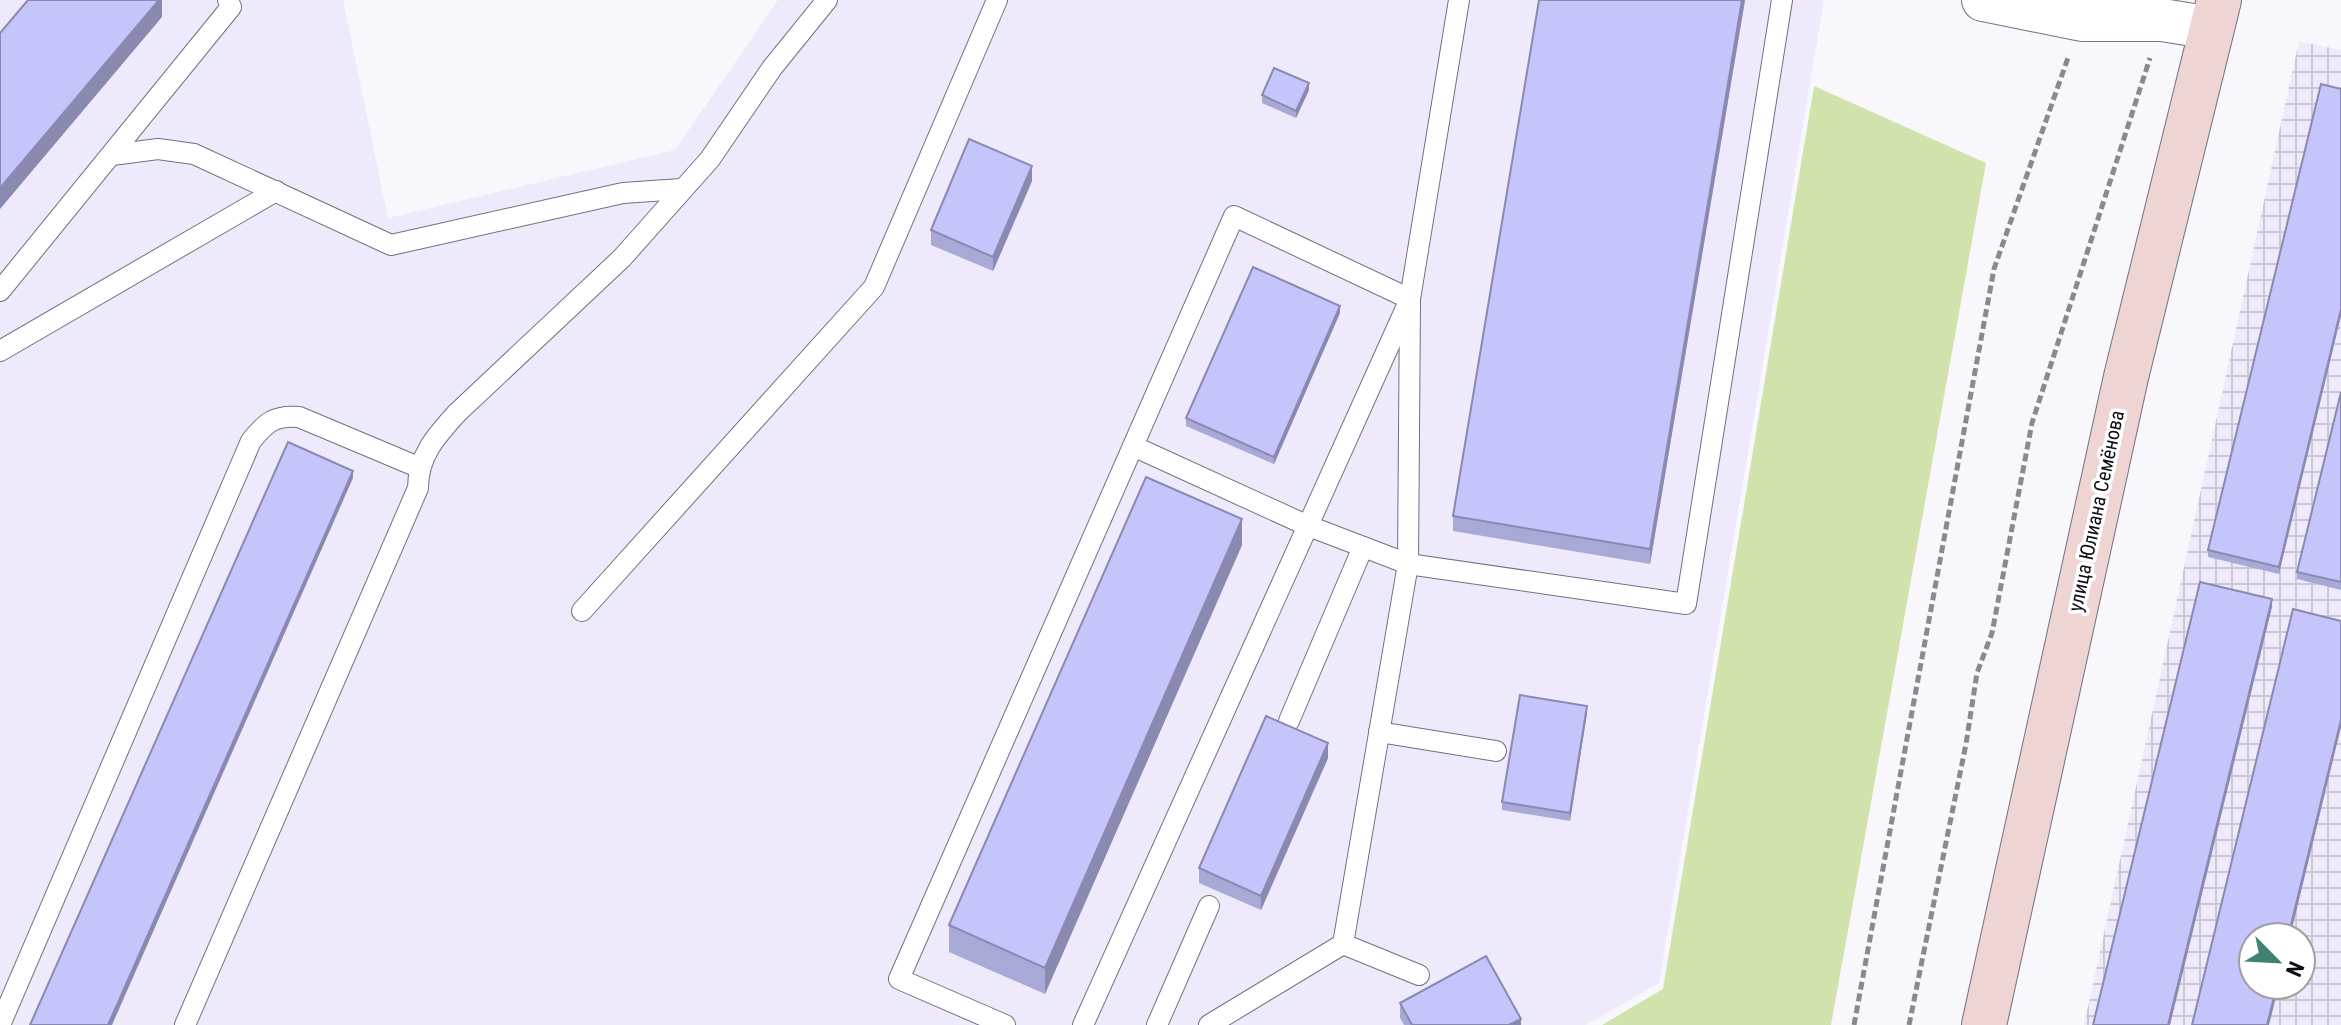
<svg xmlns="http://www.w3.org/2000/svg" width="2341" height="1025" font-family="'Roboto Condensed',sans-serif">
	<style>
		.built { fill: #eeeafb }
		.industrial { fill: url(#industrial-grid); fill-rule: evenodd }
		.grass { fill: #d2e2ad }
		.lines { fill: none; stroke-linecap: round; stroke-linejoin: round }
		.lane-casing { stroke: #746f82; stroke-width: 22 }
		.street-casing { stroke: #746f82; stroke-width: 44 }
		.secondary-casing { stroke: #746f82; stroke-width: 46 }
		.path { stroke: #8a898f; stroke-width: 5; stroke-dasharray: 8 4; stroke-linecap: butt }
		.lane { stroke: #fff; stroke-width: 20 }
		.street { stroke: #fff; stroke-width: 42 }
		.secondary { stroke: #eed5d4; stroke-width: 44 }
		.wall { fill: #a9a9d8 }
		.shaded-wall { fill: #8a89b0 }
		.building { fill: #c5c4fb; stroke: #8a89b0; stroke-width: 2 }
		.labels { text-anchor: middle; stroke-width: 7; stroke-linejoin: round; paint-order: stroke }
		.street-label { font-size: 20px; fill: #0e0c13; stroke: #fff }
	</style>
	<defs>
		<pattern id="industrial-grid" width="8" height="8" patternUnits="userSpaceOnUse" patternTransform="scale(2)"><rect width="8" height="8" fill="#eeeafb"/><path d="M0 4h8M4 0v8" fill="none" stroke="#cbc8d6"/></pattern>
	</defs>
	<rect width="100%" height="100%" fill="#f8f7fc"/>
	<polygon class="built" points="0,0 343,0 388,218 675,150 778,0 1824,0 1659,983 1586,1025 0,1025"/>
	<path class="industrial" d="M2299 41 2341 50V1025H2084ZM2253 937H2301V985H2253Z"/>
	<polygon class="grass" points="1814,86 1986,163 1831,1025 1602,1025 1663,989"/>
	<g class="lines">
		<g class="lane-casing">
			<g id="lane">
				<polyline points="112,155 158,149 194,154 391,245 623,193 681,189"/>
				<polyline points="0,291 231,7 228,0"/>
				<polyline points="0,351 276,191"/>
				<polyline points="1133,446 1306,525 1408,564 1686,604 1782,0"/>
				<polyline points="582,611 874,287 997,0"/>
				<polyline points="1289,721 1363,547"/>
				<polyline points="1379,732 1496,751"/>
				<polyline points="1343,944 1419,975"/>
				<path d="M0 1025 251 441C266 422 275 415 299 417L418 467"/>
				<path d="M185 1025 418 488C418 456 436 436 457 413L622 258 710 159 772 68 827 0"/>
				<polyline points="1005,1025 899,979 1234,216 1410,299 1408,564 1343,944 1209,1025"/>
				<polyline points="1083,1025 1410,299 1459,0"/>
				<polyline points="1157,1025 1209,906"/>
			</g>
		</g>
		<g class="street-casing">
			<polyline id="street" points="1983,0 2082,20 2162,20 2212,28"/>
		</g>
		<g class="secondary-casing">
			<polyline id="secondary" points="1984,1025 2126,377 2219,0"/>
		</g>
		<g class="path">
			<polyline points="1854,1025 1994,269 2069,55"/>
			<polyline points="1909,1025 1966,744 1977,673 1992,633 2032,423 2150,58"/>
		</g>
		<use href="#lane" class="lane"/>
		<use href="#street" class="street"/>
		<use href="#secondary" class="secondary"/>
	</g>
	<g class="wall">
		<polygon points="1745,0 1650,564 1453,531 1453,516"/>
		<polygon points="2341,89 2279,574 2208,557 2208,550"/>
		<polygon points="1309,90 1296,118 1262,103 1262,95"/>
		<polygon points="1032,181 993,271 931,245 931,230"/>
		<polygon points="1340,313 1274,464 1186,426 1186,418"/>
		<polygon points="2341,392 2341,590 2297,579 2297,572"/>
		<polygon points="1242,545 1045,994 949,952 949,925"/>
		<polygon points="1587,713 1570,821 1502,810 1502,802"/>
		<polygon points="1328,758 1261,910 1199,883 1199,868"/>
		<polygon points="1400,1003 1521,1025 1404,1025 1400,1018"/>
	</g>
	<g class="shaded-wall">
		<polygon points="159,0 162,0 162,17 0,209 0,188"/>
		<polygon points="1742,0 1745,0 1650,564 1650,549"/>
		<polygon points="1309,83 1309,90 1296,118 1296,111"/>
		<polygon points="1032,166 1032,181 993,271 993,257"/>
		<polygon points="1340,306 1340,313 1274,464 1274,457"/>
		<polygon points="2341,309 2341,316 2279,574 2279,567"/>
		<polygon points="353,471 353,478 112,1025 108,1025"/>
		<polygon points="1242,519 1242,545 1045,994 1045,968"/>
		<polygon points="2272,599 2272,607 2170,1025 2168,1025"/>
		<polygon points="1587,706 1587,713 1570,821 1570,813"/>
		<polygon points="2341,720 2341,727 2290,937 2288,937"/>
		<polygon points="1328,743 1328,758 1261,910 1261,896"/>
		<polygon points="2277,985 2279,985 2269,1025 2267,1025"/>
		<polygon points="1521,1019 1521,1025 1509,1025"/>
	</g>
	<g class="building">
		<polygon points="28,0 159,0 0,188 0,33"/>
		<polygon points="1539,0 1742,0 1650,549 1453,516"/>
		<polygon points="1274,68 1309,83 1296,111 1262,95"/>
		<polygon points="2321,84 2341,89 2341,309 2279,567 2208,550"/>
		<polygon points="969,139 1032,166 993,257 931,230"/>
		<polygon points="1253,267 1340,306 1274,457 1186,418"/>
		<polygon points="2341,392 2341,582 2297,572"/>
		<polygon points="288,442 353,471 108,1025 30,1025"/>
		<polygon points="1146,477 1242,519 1045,968 949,925"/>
		<polygon points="2200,582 2272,599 2168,1025 2093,1025"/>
		<polygon points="2293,609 2341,621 2341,720 2288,937 2253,937 2253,985 2277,985 2267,1025 2192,1025"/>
		<polygon points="1520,695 1587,706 1570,813 1502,802"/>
		<polygon points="1266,716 1328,743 1261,896 1199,868"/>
		<polygon points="1486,956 1521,1019 1509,1025 1412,1025 1400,1003"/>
	</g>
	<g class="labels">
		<g class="street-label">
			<text transform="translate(2096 511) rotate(-78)" y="7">улица Юлиана Семёнова</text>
		</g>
	</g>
	<g transform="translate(2277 961) rotate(114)"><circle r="38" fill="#ffffff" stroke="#9f9ea1" stroke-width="2"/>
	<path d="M0-6L14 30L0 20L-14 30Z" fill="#408170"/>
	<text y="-12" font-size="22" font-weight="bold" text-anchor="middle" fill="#0e0c13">N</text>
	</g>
</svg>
